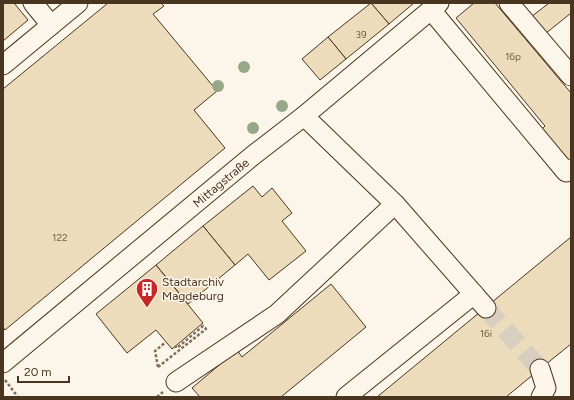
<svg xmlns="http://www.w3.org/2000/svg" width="574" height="400" font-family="Figtree,sans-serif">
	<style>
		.building { fill: #ecdcbc; stroke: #4a3520 }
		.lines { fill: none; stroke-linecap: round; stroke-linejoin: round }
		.minor-tunnel { stroke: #d8cfc1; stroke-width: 19; stroke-dasharray: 19 10; stroke-linecap: butt }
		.minor-casing { stroke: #4a3520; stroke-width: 21 }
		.path { stroke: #7f6f5c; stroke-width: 2.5; stroke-dasharray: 3 2; stroke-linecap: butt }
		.minor { stroke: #fbf6e9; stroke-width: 19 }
		.tree { fill: #96a887 }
		.labels { text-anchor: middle; stroke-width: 3; stroke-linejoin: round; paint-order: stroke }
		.number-label { font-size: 10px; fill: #725f47 }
		.street-label { font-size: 12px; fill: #4a3520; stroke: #fbf6e9 }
		.poi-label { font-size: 12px; fill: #4a3520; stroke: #fbf6e9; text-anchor: start }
	</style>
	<rect width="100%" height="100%" fill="#fbf6e9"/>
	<g class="building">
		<polygon points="3,3 14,3 28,20 3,41"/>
		<polygon points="108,3 161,3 164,6 153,14 217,91 194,110 225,148 5,330 3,327 3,89"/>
		<polygon points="371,3 414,3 389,24"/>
		<polygon points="371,3 389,24 346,59 328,37"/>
		<polygon points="474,3 495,3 571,93 571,160 567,164 540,131 545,126 456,18"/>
		<polygon points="549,3 571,3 571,13 545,34 531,17"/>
		<polygon points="328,37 346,59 320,80 302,59"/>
		<polygon points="253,186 262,197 272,188 292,213 282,221 306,251 269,280 248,254 235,265 203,226"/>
		<polygon points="203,226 235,265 188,304 156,265"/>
		<polygon points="571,237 571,344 540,369 506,397 377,397"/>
		<polygon points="156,265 203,323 172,349 156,330 127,353 96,314"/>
		<polygon points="331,284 366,327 281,397 200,397 192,388 237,350 242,357"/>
	</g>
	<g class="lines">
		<polyline class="minor-tunnel" points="486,308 540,369"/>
		<g class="minor-casing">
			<g id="minor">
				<polyline points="33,3 51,25"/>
				<polyline points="509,3 571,76"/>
				<polyline points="431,10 566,172 571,169"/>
				<polyline points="3,65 78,3"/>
				<polyline points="395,204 486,308"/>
				<polyline points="3,363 251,157 304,116 439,3"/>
				<polyline points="540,369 546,388 541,397"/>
				<polyline points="176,382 277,314 395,204 304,116"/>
				<polyline points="346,397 474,294"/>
			</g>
		</g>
		<g class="path">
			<polyline points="158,367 206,329 203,326 177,348 175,346"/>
			<polyline points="158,367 155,351 166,342"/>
			<polyline points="5,380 18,397"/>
			<polyline points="157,397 163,392"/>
		</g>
		<use href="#minor" class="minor"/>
	</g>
	<g class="tree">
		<circle cx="244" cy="67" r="6"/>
		<circle cx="218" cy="86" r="6"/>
		<circle cx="282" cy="106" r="6"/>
		<circle cx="253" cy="128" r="6"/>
	</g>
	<defs>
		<g id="building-pin" transform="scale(1.15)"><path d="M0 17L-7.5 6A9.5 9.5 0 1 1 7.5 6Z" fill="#c62828" stroke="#fbf6e9"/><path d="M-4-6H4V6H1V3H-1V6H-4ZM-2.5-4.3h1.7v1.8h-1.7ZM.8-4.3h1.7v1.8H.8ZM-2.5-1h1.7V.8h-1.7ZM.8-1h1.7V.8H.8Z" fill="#fff"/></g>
	</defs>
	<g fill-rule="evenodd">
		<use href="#building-pin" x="147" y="289"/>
	</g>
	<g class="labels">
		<g class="number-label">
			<text x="361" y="38">39</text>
			<text x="513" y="60">16p</text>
			<text x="60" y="241">122</text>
			<text x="486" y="337">16i</text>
		</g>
		<g class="street-label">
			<text transform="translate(221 183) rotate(-40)" y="4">Mittagstraße</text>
		</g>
		<g class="poi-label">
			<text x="162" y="286">Stadtarchiv<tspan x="162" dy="14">Magdeburg</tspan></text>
		</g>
	</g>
	<rect width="574" height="400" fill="none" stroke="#4a3520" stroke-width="8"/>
	<path d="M18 376v6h51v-6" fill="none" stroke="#4a3520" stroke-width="2"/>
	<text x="24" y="376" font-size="12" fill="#4a3520" stroke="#fbf6e9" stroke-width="3" paint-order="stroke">20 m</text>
</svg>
